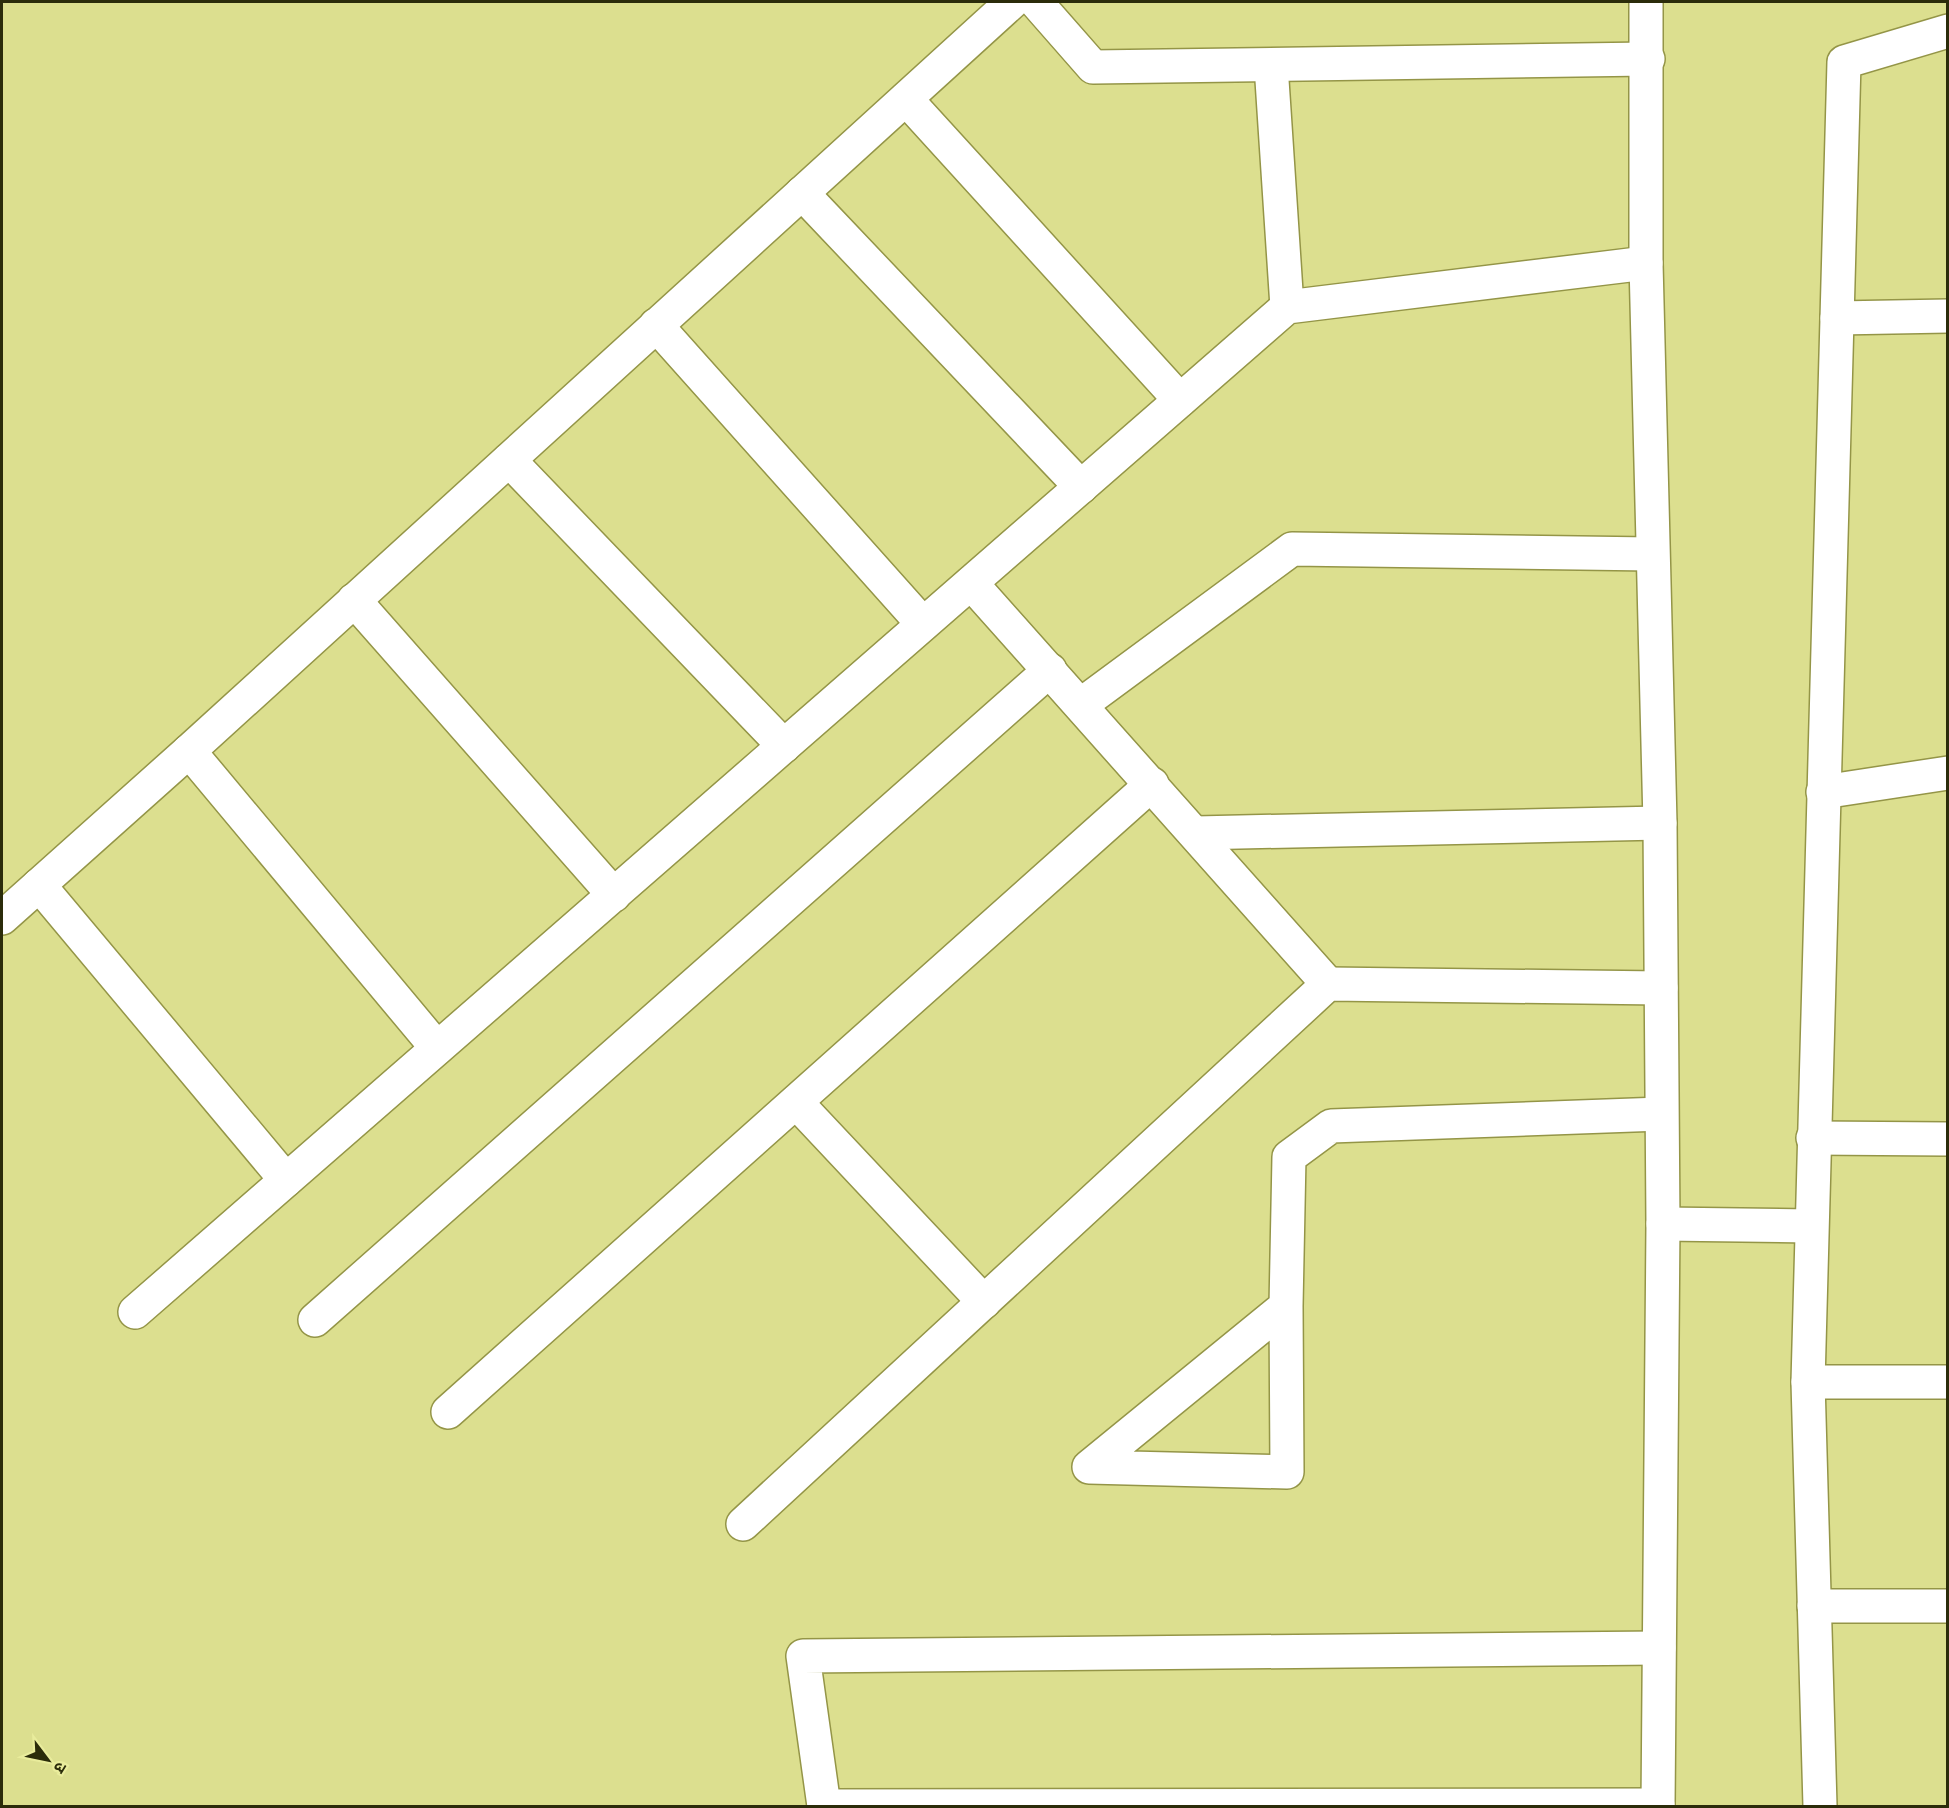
<svg xmlns="http://www.w3.org/2000/svg" width="1949" height="1808" font-family="Mulish,'Noto Sans Devanagari',sans-serif">
	<style>
		.lines { fill: none; stroke-linecap: round; stroke-linejoin: round }
		.street-casing { stroke: #949547; stroke-width: 36 }
		.secondary-casing { stroke: #949547; stroke-width: 36 }
		.street { stroke: #fff; stroke-width: 33 }
		.secondary { stroke: #fff; stroke-width: 33 }
	</style>
	<rect width="100%" height="100%" fill="#dcdf8f"/>
	<g class="lines">
		<g class="street-casing">
			<g id="street">
				<polyline points="1036,2 1093,67 1648,59"/>
				<polyline points="1271,65 1287,307"/>
				<polyline points="906,99 1180,400"/>
				<polyline points="802,193 1081,487"/>
				<polyline points="1837,318 1948,316"/>
				<polyline points="656,325 923,624"/>
				<polyline points="509,460 784,746"/>
				<polyline points="971,583 1328,984"/>
				<polyline points="354,600 614,895"/>
				<polyline points="1082,704 1292,549 1652,554"/>
				<polyline points="189,751 437,1048"/>
				<polyline points="1823,792 1948,773"/>
				<polyline points="1196,833 1660,823"/>
				<polyline points="39,885 286,1180"/>
				<polyline points="2,918 189,751 1012,2"/>
				<polyline points="796,1102 984,1302"/>
				<polyline points="1813,1138 1948,1139"/>
				<polyline points="1663,1224 1810,1226"/>
				<polyline points="1286,1306 1287,1472 1089,1467 1286,1306 1289,1157 1331,1126 1661,1114"/>
				<polyline points="135,1312 1287,307 1646,263"/>
				<polyline points="315,1320 1050,670"/>
				<polyline points="1808,1382 1948,1382"/>
				<polyline points="448,1412 1152,784"/>
				<polyline points="743,1524 1328,984 1661,988"/>
				<polyline points="1814,1606 1948,1606"/>
				<polyline points="824,1806 803,1656 1659,1648"/>
				<polyline points="824,1806 1658,1805"/>
				<polyline points="1820,1806 1808,1382 1844,62 1948,31"/>
			</g>
		</g>
		<g class="secondary-casing">
			<polyline id="secondary" points="1646,2 1646,263 1660,823 1663,1224 1658,1806"/>
		</g>
		<use href="#street" class="street"/>
		<use href="#secondary" class="secondary"/>
	</g>
	<rect width="1949" height="1808" fill="none" stroke="#2b2c0a" stroke-width="6"/>
	<g transform="translate(48 1760) rotate(122)" stroke="#e9ec9c" stroke-width="4.5" paint-order="stroke">
	<path d="M0-4.5L10 22L0 15L-10 22Z" fill="#2b2c0a"/>
	<text y="-9" font-size="16" font-weight="bold" text-anchor="middle" fill="#2b2c0a">उ</text>
	</g>
</svg>
